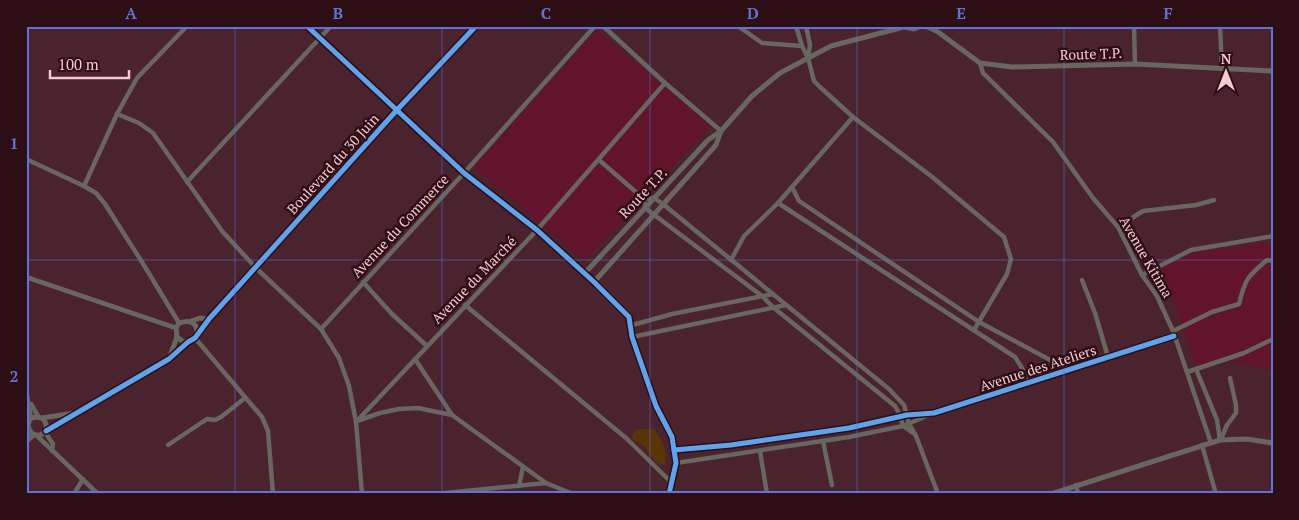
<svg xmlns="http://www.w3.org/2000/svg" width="1299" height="520" font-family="'PT Serif',serif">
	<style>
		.built { fill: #61142b }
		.green { fill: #593406 }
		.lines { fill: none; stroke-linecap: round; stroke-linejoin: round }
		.minor { stroke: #68665f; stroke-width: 4.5 }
		.tertiary { stroke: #68665f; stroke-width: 5 }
		.cycleway-casing { stroke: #2e0e15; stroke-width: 8 }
		.cycleway { stroke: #60a3ed; stroke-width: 5 }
		.grid { fill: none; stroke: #5e73d6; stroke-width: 1; stroke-opacity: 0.55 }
		.labels { text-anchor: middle; stroke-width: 5; stroke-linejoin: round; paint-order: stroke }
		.street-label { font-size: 14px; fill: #f7c9d0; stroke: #2e0e15 }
		.neatline { fill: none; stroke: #5e73d6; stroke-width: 2 }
		.grid-label { font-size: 16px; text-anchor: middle; font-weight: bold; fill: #5e73d6 }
	</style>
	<rect width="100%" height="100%" fill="#4a232e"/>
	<g class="built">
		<polygon points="597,30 711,126 584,261 474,167"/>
		<polygon points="1273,242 1273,371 1220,359 1197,368 1161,267 1195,252"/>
	</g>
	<path class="green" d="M653 428C662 440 668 449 665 464L659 465 647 451 646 447 633 440 632 436 636 430Z"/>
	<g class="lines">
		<g class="minor">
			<polyline points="307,26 359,74 396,111"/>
			<polyline points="603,26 665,83 721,131"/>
			<polyline points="738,26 762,43 802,46"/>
			<polyline points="796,26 802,46 808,58 814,81 820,87 853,117 931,176 1004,237 1011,259 1007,274 974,330"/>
			<polyline points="806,26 810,45 808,58"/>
			<polyline points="1134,26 1135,64"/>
			<polyline points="1220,26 1222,68"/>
			<polyline points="980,63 983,73 1053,142 1093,198 1118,227 1142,275 1157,296 1173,331 1211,443"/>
			<polyline points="117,114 139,123 153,133 222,231 256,268 321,329 339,358 349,386 356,422 362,494"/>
			<polyline points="26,159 84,186 96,193 105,204 142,262 179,323"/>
			<polyline points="599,160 644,199 645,208 762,296 774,308 895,406 899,413 903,426 913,433"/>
			<polyline points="187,182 331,26"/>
			<polyline points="84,186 117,114 137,78 187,26"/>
			<polyline points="792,187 799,201 979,322 1069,370"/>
			<polyline points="644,199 654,198 663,204 889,389 904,405 909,424 916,436 938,494"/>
			<polyline points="778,203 1015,357 1022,368 1027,383"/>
			<polyline points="1118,227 1143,211 1196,205 1214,200"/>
			<polyline points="731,260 744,236 778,203 853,117"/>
			<polyline points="1142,275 1191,250 1273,236"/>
			<polyline points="26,277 176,328"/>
			<polyline points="1082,280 1095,313 1108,357"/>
			<polyline points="363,282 392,314 427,346"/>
			<polyline points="465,305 626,438 671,482"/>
			<polyline points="629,326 672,314 773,294"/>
			<polyline points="321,329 464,173 595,26"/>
			<path d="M1173 331 1212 312 1239 304C1245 279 1248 276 1267 260L1273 261"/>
			<polyline points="632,337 786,305"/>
			<polyline points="195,338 262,417 268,431 273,494"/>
			<polyline points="415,359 452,415"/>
			<polyline points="1196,369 1217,420 1220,440"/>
			<polyline points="1187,372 1244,353 1273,339"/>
			<polyline points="26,390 31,418"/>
			<polyline points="31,404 38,416"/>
			<polyline points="357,421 380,413 399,409 418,408 452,415 546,483 573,494"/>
			<polyline points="356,422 537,230 665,83"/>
			<polyline points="45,432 53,444 52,451"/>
			<polyline points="36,435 98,494"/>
			<polyline points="26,436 30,432"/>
			<polyline points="1221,439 1227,425 1236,413 1236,405 1230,378"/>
			<polyline points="823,441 832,485"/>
			<polyline points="26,442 34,435"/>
			<polyline points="168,445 207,419 215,420 221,417 245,398"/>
			<polyline points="1202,445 1216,494"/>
			<polyline points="674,450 731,445 849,428 907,415 934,413 1174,336"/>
			<polyline points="760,451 767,494"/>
			<polyline points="676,463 849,437 903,426 929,415"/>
			<polyline points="1076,485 1078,494"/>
			<polyline points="519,486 523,467"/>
			<polyline points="74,494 83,479"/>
			<polyline points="435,494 546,483"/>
		</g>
		<g class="tertiary">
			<polyline points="922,26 928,27 938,32 980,63 1012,67 1135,64 1273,71"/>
			<polyline points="396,111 464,173 537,230 594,282 629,317 632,337 656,406 672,437 676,463 669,494"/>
			<polyline points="584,274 708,140 721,131 752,96 780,73 831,46 904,27 914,29 921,26"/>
			<polyline points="594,282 716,145 721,131"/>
			<polyline points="191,321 200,318 209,319"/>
			<path d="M188 342 182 341 177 337 176 328 179 323C189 320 197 321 197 333"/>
			<polyline points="170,356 177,337"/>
			<path d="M42 418C56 432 32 445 28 425L30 419 35 417 42 418 74 413"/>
			<polyline points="46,431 169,359 188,342 195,338 209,319 396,111 476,26"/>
			<polyline points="1051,494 1220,440 1247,439 1273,443"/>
		</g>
		<g class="cycleway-casing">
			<g id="cycleway">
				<polyline points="307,26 464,173 537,230 594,282 629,317 632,337 656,406 672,437 676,463 669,494"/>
				<polyline points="46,431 169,359 188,342 195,338 209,319 396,111 476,26"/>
				<polyline points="674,450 731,445 849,428 907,415 934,413 1174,336"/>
			</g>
		</g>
		<use href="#cycleway" class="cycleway"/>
	</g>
	<path class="grid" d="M235 26V494M442 26V494M650 26V494M857 26V494M1064 26V494M26 260H1273"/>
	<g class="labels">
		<g class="street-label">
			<text transform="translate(1091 54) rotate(-2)" y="5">Route T.P.</text>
			<text transform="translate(333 164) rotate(-48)" y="5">Boulevard du 30 Juin</text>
			<text transform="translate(643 193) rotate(-47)" y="5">Route T.P.</text>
			<text transform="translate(400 226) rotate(-47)" y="5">Avenue du Commerce</text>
			<text transform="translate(1146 257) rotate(60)" y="5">Avenue Kitima</text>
			<text transform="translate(474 280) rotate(-46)" y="5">Avenue du Marché</text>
			<text transform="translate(1038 368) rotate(-18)" y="5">Avenue des Ateliers</text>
		</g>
	</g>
	<rect width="1299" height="520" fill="none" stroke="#2e0e15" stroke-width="55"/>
	<g transform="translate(1226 72)" stroke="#2e0e15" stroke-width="4" paint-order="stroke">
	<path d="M0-4L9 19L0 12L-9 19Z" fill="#f7c9d0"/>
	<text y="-8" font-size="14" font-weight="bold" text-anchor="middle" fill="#f7c9d0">N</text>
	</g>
	<path d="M50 70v8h79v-8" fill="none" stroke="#f7c9d0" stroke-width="2.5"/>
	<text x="58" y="70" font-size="15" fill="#f7c9d0" stroke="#2e0e15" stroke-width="4" paint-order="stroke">100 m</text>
	<rect x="28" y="28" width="1244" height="464" class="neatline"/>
	<g class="grid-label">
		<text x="131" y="19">A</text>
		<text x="338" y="19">B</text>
		<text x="546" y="19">C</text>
		<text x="753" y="19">D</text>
		<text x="961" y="19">E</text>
		<text x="1168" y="19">F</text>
		<text x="14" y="149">1</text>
		<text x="14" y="382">2</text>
	</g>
</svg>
